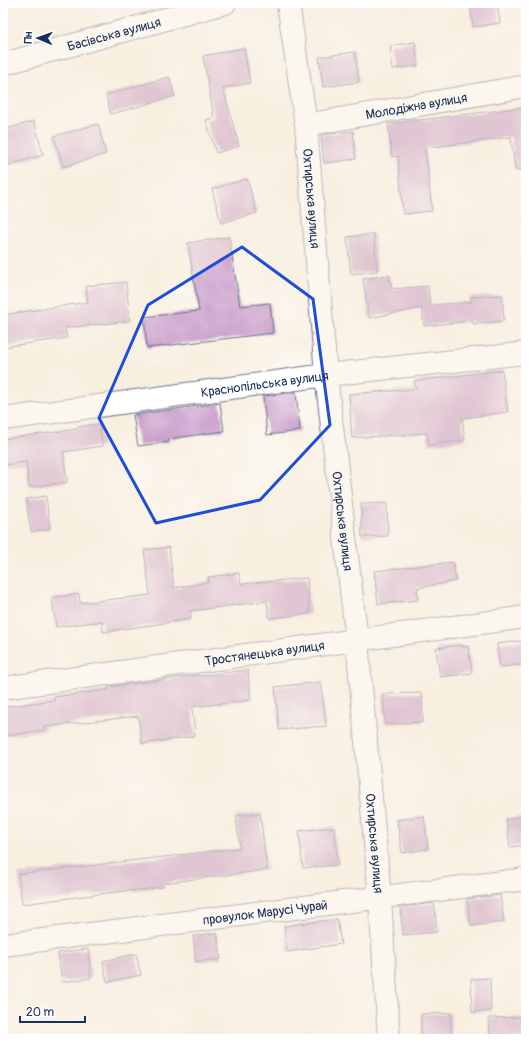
<svg xmlns="http://www.w3.org/2000/svg" width="529" height="1042" font-family="Pangolin,sans-serif">
	<style>
		.building { fill: #c495c4 }
		.lines { fill: none; stroke-linecap: round; stroke-linejoin: round }
		.street-casing { stroke: #68728c; stroke-width: 24 }
		.street { stroke: #fff; stroke-width: 22 }
		.marked { fill: none; stroke: #1d4ed8; stroke-width: 3; stroke-linejoin: round }
		.labels { text-anchor: middle; stroke-width: 4; stroke-linejoin: round; paint-order: stroke }
		.street-label { font-size: 13px; fill: #1b2f5e; stroke: #fff }
	</style>
	<rect width="100%" height="100%" fill="#fff"/>
	<filter id="ink" filterUnits="userSpaceOnUse"><feTurbulence type="fractalNoise" baseFrequency=".025" numOctaves="2"/><feDisplacementMap in="SourceGraphic" scale="8" xChannelSelector="R" yChannelSelector="G"/><feConvolveMatrix kernelMatrix="1 2 1 2 8 2 1 2 1" color-interpolation-filters="sRGB"/></filter>
	<filter id="wash" filterUnits="userSpaceOnUse"><feTurbulence type="fractalNoise" baseFrequency=".012" numOctaves="4" result="noise"/><feDisplacementMap in="SourceGraphic" scale="16" xChannelSelector="R" yChannelSelector="G"/><feGaussianBlur stdDeviation="0.9" result="paint"/><feColorMatrix in="noise" values="0 0 0 0 0 0 0 0 0 0 0 0 0 0 0 0 0 1.4 0 .05"/><feComposite in="paint" operator="in"/></filter>
	<g filter="url(#wash)">
		<rect width="100%" height="100%" fill="#f8efe0"/>
		<g id="blocks">
			<g class="building">
				<polygon points="478,3 497,3 500,23 473,27 470,4"/>
				<polygon points="415,42 418,66 393,69 390,46"/>
				<polygon points="244,48 250,83 223,88 239,146 216,153 206,120 214,118 203,56"/>
				<polygon points="355,52 359,82 323,87 319,57"/>
				<polygon points="169,77 175,96 111,114 106,95"/>
				<polygon points="526,107 526,169 515,170 511,137 425,148 432,211 403,214 398,156 392,157 388,124"/>
				<polygon points="34,121 43,155 3,167 3,130"/>
				<polygon points="98,124 106,154 63,167 54,136"/>
				<polygon points="353,131 356,159 324,163 321,135"/>
				<polygon points="247,179 257,213 221,223 212,189"/>
				<polygon points="374,234 377,271 351,274 347,237"/>
				<polygon points="229,237 240,306 270,303 273,333 147,348 144,317 199,311 188,243"/>
				<polygon points="389,275 392,289 428,286 430,305 471,302 470,297 502,295 504,321 473,324 472,321 424,326 422,308 369,318 363,279"/>
				<polygon points="126,282 130,321 65,328 67,338 3,347 3,315 88,302 86,286"/>
				<polygon points="502,370 508,412 462,418 465,440 429,445 427,433 352,438 349,394 416,389 414,381"/>
				<polygon points="296,392 300,431 267,435 263,396"/>
				<polygon points="220,403 224,431 168,439 169,442 138,446 133,415"/>
				<polygon points="99,424 103,446 63,452 67,482 29,487 26,462 3,465 3,439 77,429 77,427"/>
				<polygon points="46,496 50,529 31,532 26,499"/>
				<polygon points="387,503 388,536 362,537 361,504"/>
				<polygon points="169,547 174,588 209,582 208,577 239,573 241,584 307,578 310,614 269,618 267,601 190,611 191,619 103,632 102,621 56,627 52,598 79,594 80,603 150,595 144,550"/>
				<polygon points="453,562 456,581 417,588 418,600 378,604 374,571"/>
				<polygon points="526,640 526,664 500,667 497,644"/>
				<polygon points="462,645 462,647 468,646 472,673 440,677 436,648"/>
				<polygon points="248,670 251,700 192,707 195,736 142,744 138,716 44,727 45,730 3,736 3,707 55,700 54,697 108,690 108,687 199,675 199,676"/>
				<polygon points="321,682 326,726 279,730 275,687"/>
				<polygon points="422,693 423,722 385,724 383,694"/>
				<polygon points="260,813 267,870 163,883 163,887 132,891 132,890 22,904 18,874 240,848 236,816"/>
				<polygon points="424,816 428,849 402,853 397,820"/>
				<polygon points="526,816 526,845 510,847 506,819"/>
				<polygon points="334,827 338,865 303,868 299,831"/>
				<polygon points="500,895 504,922 471,926 467,899"/>
				<polygon points="434,903 437,932 403,935 400,907"/>
				<polygon points="337,919 341,944 287,952 284,926"/>
				<polygon points="217,933 221,959 196,962 193,936"/>
				<polygon points="88,949 91,978 62,982 58,953"/>
				<polygon points="136,954 141,975 107,982 103,961"/>
				<polygon points="490,978 491,1011 472,1012 471,979"/>
				<polygon points="451,1013 451,1039 421,1039 421,1014"/>
				<polygon points="524,1017 525,1039 490,1039 489,1018"/>
			</g>
		</g>
	</g>
	<g filter="url(#ink)">
		<use href="#blocks" fill-opacity="0" stroke="#68728c" stroke-width="1"/>
		<g class="lines">
			<g class="street-casing">
				<g id="street">
					<path id="s1" d="M288 3 306 125 326 375 357 641 380 898 389 1039"/>
					<path id="s2" d="M3 64 225 3"/>
					<path id="s3" d="M306 125 526 86"/>
					<path id="s4" d="M3 419 326 375 526 353"/>
					<path id="s5" d="M3 688 526 617"/>
					<path id="s6" d="M3 945 526 879"/>
				</g>
			</g>
			<use href="#street" class="street"/>
		</g>
	</g>
	<path d="M0 0H529V1042H0ZM242 247 313 299 330 425 260 500 156 523 99 418 148 305Z" fill="#f8efe0" fill-opacity=".55" fill-rule="evenodd"/>
	<path class="marked" d="M242 247 313 299 330 425 260 500 156 523 99 418 148 305Z"/>
	<g class="labels">
		<g class="street-label">
			<text dy="5" stroke="none"><textPath href="#s2" startOffset="115">Басівська вулиця</textPath></text>
			<text dy="5" stroke="none"><textPath href="#s3" startOffset="112">Молодіжна вулиця</textPath></text>
			<text dy="5" stroke="none"><textPath href="#s1" startOffset="197">Охтирська вулиця</textPath></text>
			<text dy="5" stroke="none"><textPath href="#s4" startOffset="264">Краснопільська вулиця</textPath></text>
			<text dy="5" stroke="none"><textPath href="#s1" startOffset="521">Охтирська вулиця</textPath></text>
			<text dy="5" stroke="none"><textPath href="#s5" startOffset="264">Тростянецька вулиця</textPath></text>
			<text dy="5" stroke="none"><textPath href="#s1" startOffset="845">Охтирська вулиця</textPath></text>
			<text dy="5" stroke="none"><textPath href="#s6" startOffset="264">провулок Марусі Чурай</textPath></text>
		</g>
	</g>
	<rect width="529" height="1042" fill="none" stroke="#fff" stroke-width="16"/>
	<g transform="translate(38 38) rotate(272)" stroke="#ffffff" stroke-width="3" paint-order="stroke">
	<path d="M0-3L7 15L0 10L-7 15Z" fill="#1b2f5e"/>
	<text y="-6" font-size="11" font-weight="bold" text-anchor="middle" fill="#1b2f5e">Пн</text>
	</g>
	<path d="M20 1016v6h65v-6" fill="none" stroke="#1b2f5e" stroke-width="2"/>
	<text x="26" y="1016" font-size="12" fill="#1b2f5e" stroke="#ffffff" stroke-width="3" paint-order="stroke">20 m</text>
</svg>
